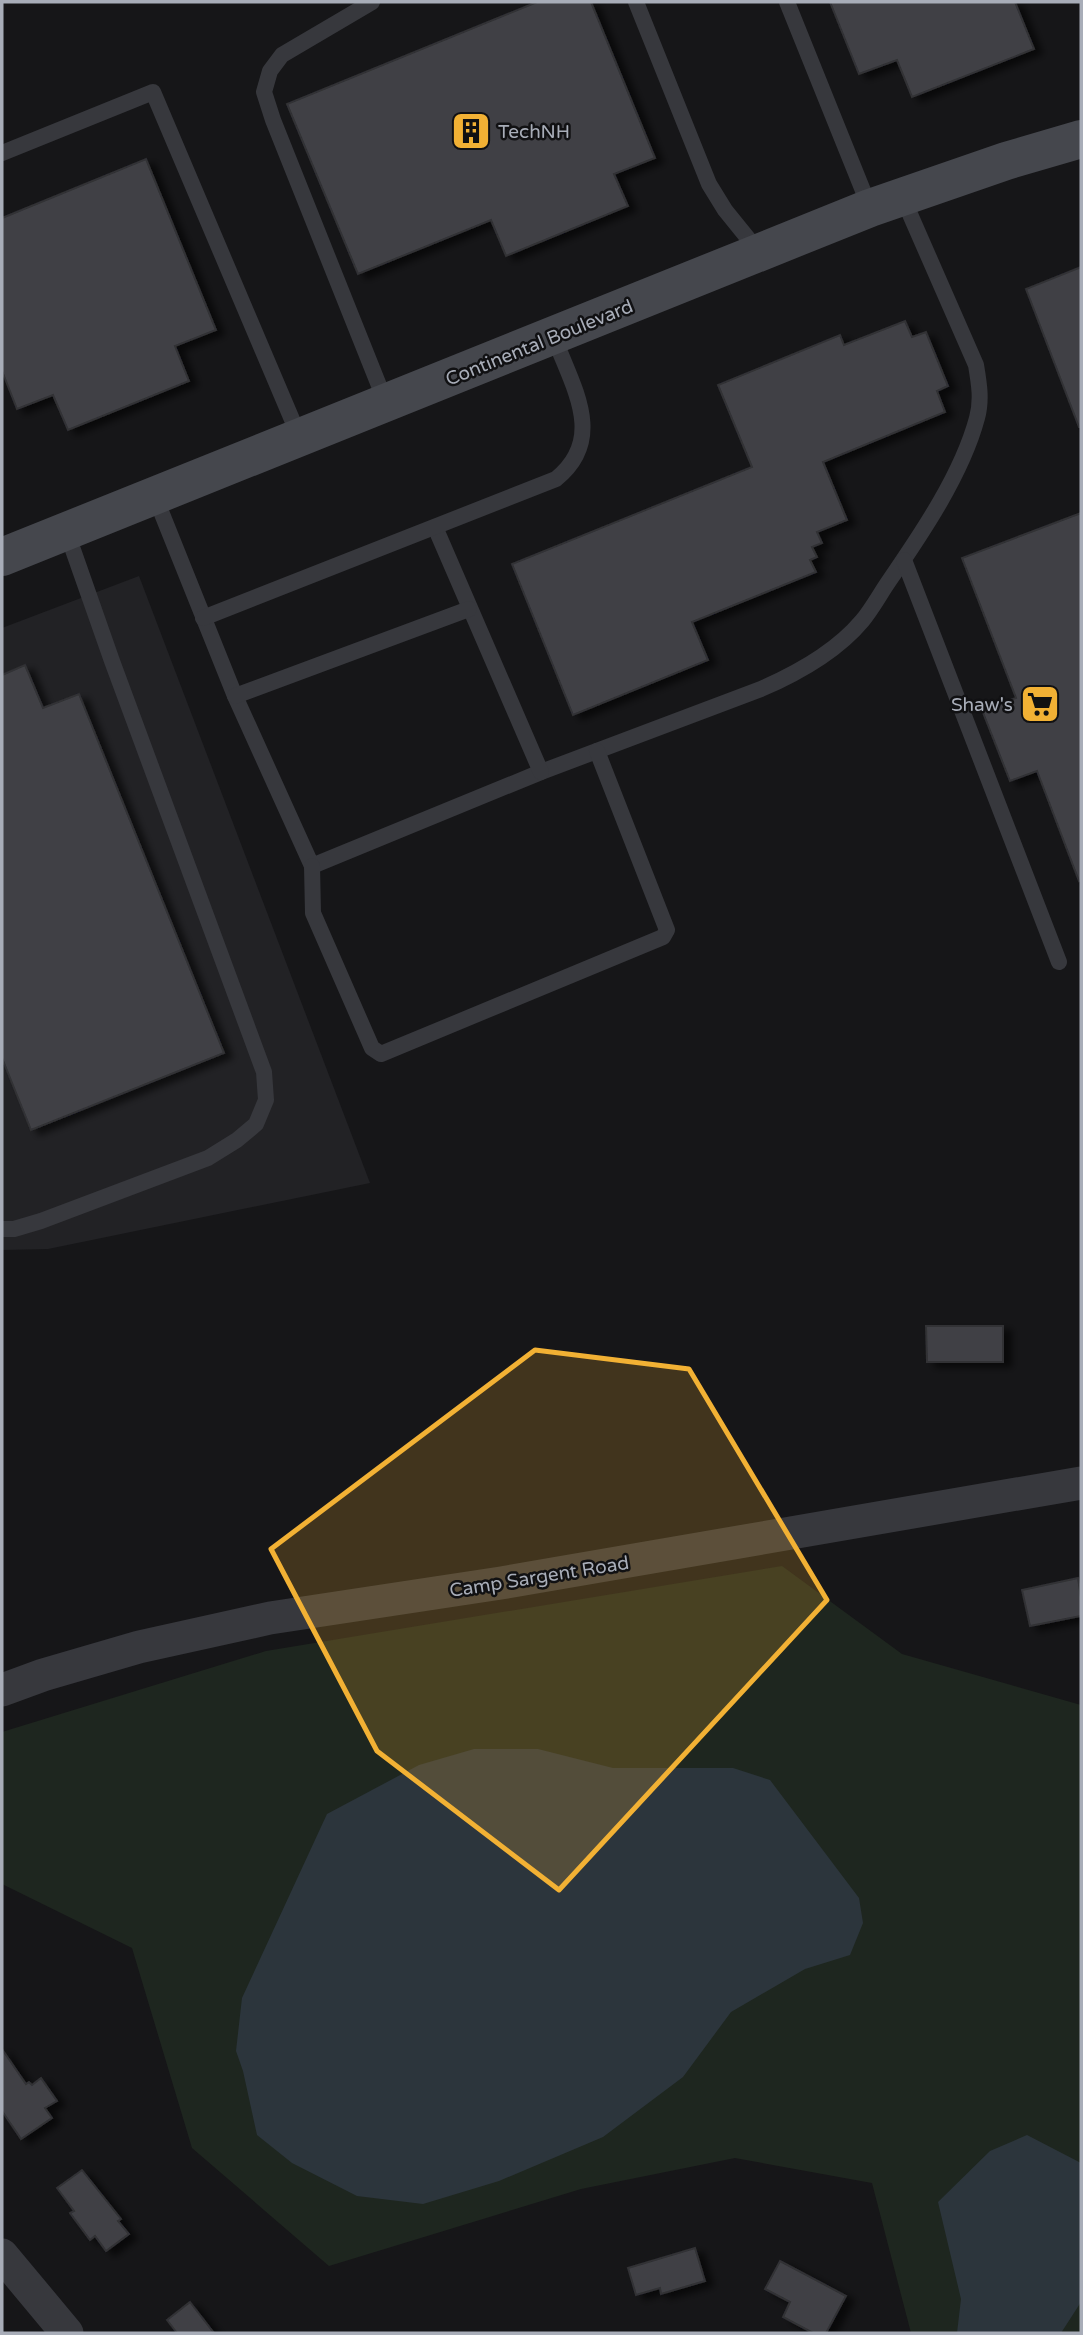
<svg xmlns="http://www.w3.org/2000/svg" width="1083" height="2335" font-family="'Varela Round',sans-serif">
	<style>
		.built { fill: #222225 }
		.green { fill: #1e261f }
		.water { fill: #2c353c }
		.building { fill: #404145; stroke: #303034; stroke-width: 2; filter: url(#shadow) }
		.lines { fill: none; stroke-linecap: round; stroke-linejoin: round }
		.lane { stroke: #37383d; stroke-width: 16 }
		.street { stroke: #37383d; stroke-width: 33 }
		.secondary { stroke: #45474d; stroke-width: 38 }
		.marked { fill: #f2b134; fill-opacity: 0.2; stroke: #f2b134; stroke-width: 5; stroke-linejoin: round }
		.labels { text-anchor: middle; stroke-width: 5; stroke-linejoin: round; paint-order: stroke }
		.poi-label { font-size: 19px; fill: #a8adb8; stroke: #111113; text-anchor: start }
		.street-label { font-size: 19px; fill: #a8adb8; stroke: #111113 }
	</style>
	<defs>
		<filter id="shadow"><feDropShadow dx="8" dy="4.5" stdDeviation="3.5" flood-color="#0009"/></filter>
	</defs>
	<rect width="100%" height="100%" fill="#161618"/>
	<polygon class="built" points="139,576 370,1183 48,1249 2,1250 2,628"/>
	<polygon class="green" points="782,1566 902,1654 1081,1705 1081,2333 911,2333 872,2183 735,2158 581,2189 329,2266 192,2148 132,1948 2,1884 2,1732 266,1651"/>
	<g class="water">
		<polygon points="474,1749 538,1749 613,1768 733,1768 770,1780 859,1898 863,1923 850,1955 805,1969 731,2012 683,2077 603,2137 499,2181 423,2204 357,2196 292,2163 257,2135 243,2071 236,2051 242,1998 327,1814 419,1765"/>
		<polygon points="1027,2135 1081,2163 1081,2302 1061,2333 957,2333 961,2299 938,2202 990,2151"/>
	</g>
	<g class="building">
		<polygon points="537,2 591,2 655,158 614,174 628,206 506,256 491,220 358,274 287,104"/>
		<polygon points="830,2 1015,2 1034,49 912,97 897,60 859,74"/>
		<polygon points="146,159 216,330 175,346 189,381 68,430 53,395 17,409 2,371 2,218"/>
		<polygon points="1081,267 1081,427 1079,427 1026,289"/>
		<polygon points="905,321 912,337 926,332 948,386 937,391 945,412 823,462 847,520 817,532 822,543 812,547 817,557 810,560 816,572 692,622 708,660 573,715 512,564 752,467 718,385 840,335 844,345"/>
		<polygon points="1081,513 1081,880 1079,881 1037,771 1010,781 982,710 1016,698 962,558"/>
		<polygon points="25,665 43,708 79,694 224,1053 31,1130 2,1058 2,675"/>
		<polygon points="926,1326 1003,1326 1003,1362 927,1362"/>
		<polygon points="1078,1578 1081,1597 1081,1616 1030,1626 1022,1590"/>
		<polygon points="2,2049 26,2084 29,2082 32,2085 41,2078 57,2101 45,2108 52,2118 21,2139 2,2111"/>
		<polygon points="82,2170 121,2219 118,2221 129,2234 106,2251 95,2236 90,2240 70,2213 74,2211 57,2188"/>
		<polygon points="695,2248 705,2281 661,2294 660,2288 636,2295 628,2268"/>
		<polygon points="780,2261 846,2296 826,2333 813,2333 783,2317 790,2302 765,2289"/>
		<polygon points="190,2302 214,2333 177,2333 167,2320"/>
	</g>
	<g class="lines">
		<g class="lane">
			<polyline points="372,2 282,55 270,71 264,92 273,120 386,403"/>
			<polyline points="636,2 709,184 725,210 759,252"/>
			<polyline points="787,2 870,208"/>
			<polyline points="2,153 153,92 299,436"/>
			<path d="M154 494 235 696 312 866 541 772 761 689C798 673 836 652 862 621 872 609 880 594 889 581 922 533 962 474 977 418 982 400 979 383 976 365L902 196"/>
			<polyline points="435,527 541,772"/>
			<polyline points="904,560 1059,962"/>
			<path d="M203 618 556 479C607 438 572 386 554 337"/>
			<polyline points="235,696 469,609"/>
			<polyline points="312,866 313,913 372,1048 381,1054 663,937 667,930 597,751"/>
			<polyline points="2,1229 14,1229 41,1221 208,1158 237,1140 256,1124 266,1100 264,1072 112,661 66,530"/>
		</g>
		<g class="street">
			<polyline points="2,1690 43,1675 139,1647 270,1618 501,1583 1081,1483"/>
			<polyline points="2,2255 67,2333"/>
		</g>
		<polyline class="secondary" points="2,557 870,208 1006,161 1081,139"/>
	</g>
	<path class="marked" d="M535 1350 689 1369 827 1600 559 1890 377 1751 271 1549Z"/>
	<defs>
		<g id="building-square" transform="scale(2.0125)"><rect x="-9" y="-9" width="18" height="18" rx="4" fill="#f2b134" stroke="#111113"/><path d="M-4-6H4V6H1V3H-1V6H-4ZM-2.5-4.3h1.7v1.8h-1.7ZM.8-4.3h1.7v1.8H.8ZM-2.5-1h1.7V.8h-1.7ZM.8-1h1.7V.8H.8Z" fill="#111"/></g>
		<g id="supermarket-square" transform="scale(2.0125)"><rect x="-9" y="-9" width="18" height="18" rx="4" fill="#f2b134" stroke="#111113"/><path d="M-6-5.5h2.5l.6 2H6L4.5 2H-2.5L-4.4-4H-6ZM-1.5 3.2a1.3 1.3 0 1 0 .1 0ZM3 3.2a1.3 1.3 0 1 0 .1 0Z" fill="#111"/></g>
	</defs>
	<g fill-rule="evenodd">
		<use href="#building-square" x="471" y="131"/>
		<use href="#supermarket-square" x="1040" y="704"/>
	</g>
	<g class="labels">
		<g class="poi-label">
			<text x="498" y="138">TechNH</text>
			<text x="1013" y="711" text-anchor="end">Shaw's</text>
		</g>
		<g class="street-label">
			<text transform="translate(539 342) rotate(-22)" y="7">Continental Boulevard</text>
			<text transform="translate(539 1576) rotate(-9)" y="7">Camp Sargent Road</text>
		</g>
	</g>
	<rect width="1083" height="2335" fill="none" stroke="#a8adb8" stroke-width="7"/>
</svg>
